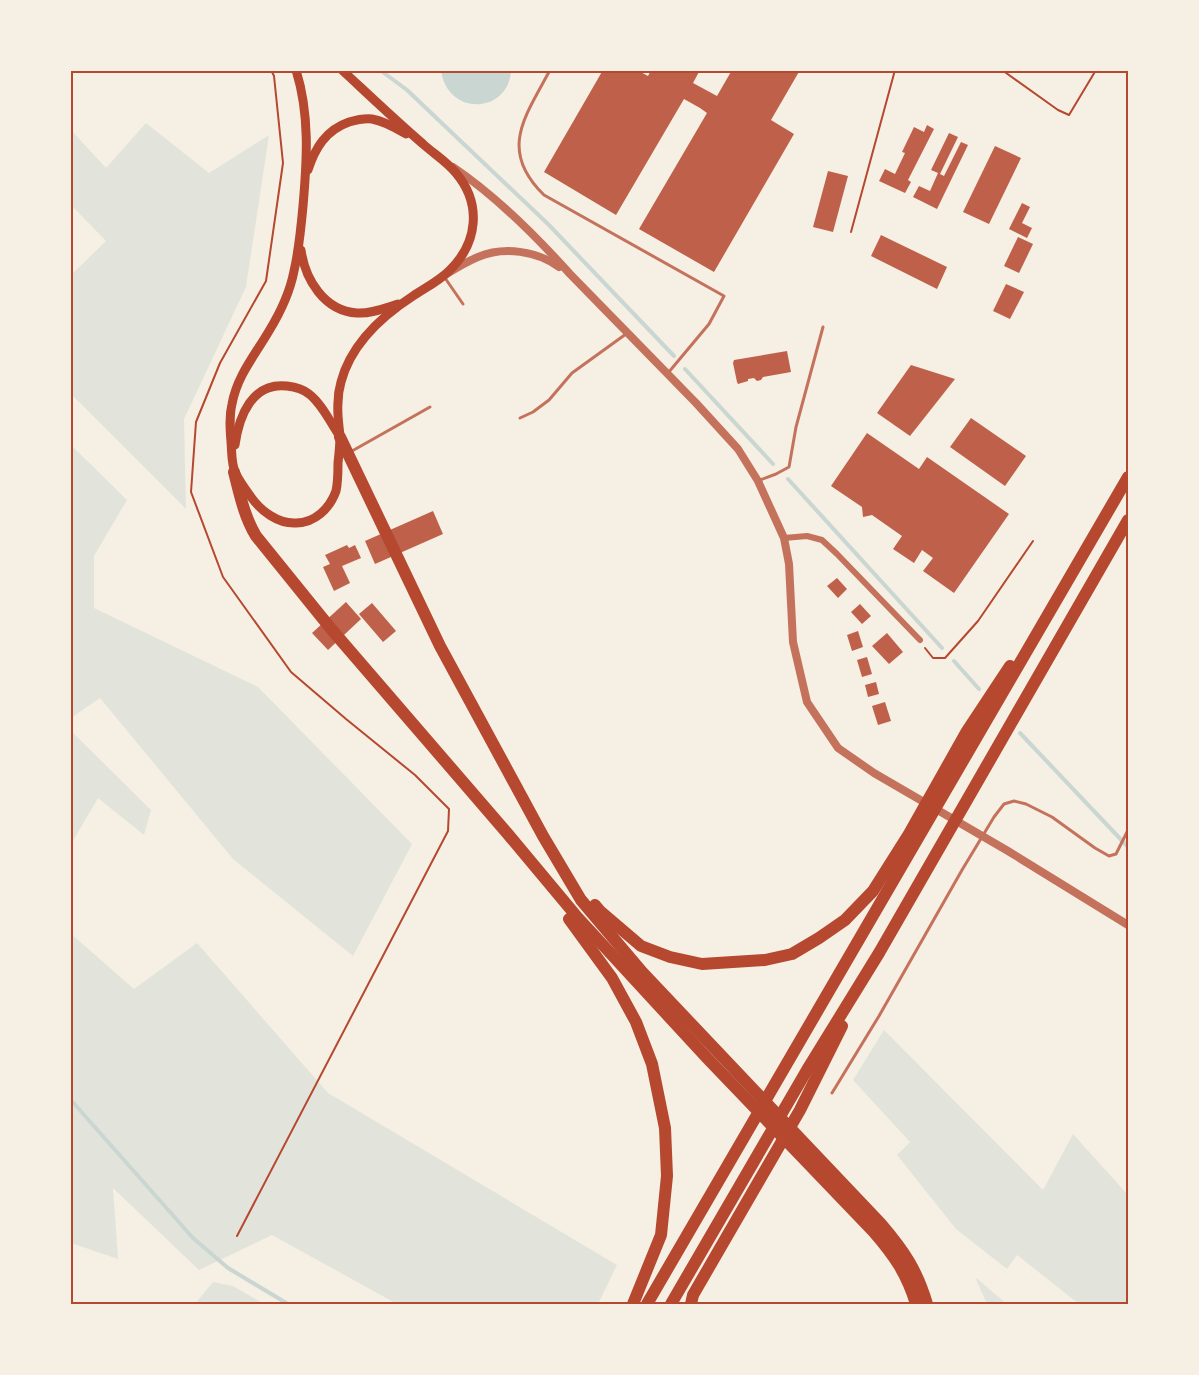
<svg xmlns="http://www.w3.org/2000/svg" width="1199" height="1375" font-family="Literata,serif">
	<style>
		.green { fill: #e2e4dc }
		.water { fill: #c9d6d2 }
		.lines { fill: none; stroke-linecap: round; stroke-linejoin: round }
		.stream { stroke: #c9d6d2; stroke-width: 4 }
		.building { fill: #bf614a }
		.path { stroke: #b5482f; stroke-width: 2 }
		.service { stroke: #c5725c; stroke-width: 3 }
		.minor { stroke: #c5725c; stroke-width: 6 }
		.tertiary { stroke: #c5725c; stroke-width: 8 }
		.secondary { stroke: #b5482f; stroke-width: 9 }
		.motorway { stroke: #b5482f; stroke-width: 12 }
		.neatline { fill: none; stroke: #b5482f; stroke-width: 2 }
	</style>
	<rect width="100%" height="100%" fill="#f6efe4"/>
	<g class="green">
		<polygon points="146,123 209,173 269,135 246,287 184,419 186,509 71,394 71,275 106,241 71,205 71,130 106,168"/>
		<polygon points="71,445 127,500 94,556 94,608 258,687 412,844 353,956 233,859 100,698 71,718"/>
		<polygon points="71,731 151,810 144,835 98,798 71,844"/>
		<polygon points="70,933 134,989 197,943 328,1093 617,1265 598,1304 397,1304 272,1235 199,1270 113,1188 118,1259 71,1243"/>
		<polygon points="884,1030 1043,1190 1073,1134 1128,1195 1128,1304 1079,1304 1017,1255 1007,1269 956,1229 897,1155 910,1142 853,1080"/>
		<polygon points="975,1277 1007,1304 987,1304"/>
		<polygon points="213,1282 233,1286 264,1304 195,1304"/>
	</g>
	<path class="water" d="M441 70H511V71C508 114 447 117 441 70Z"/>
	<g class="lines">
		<g class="stream">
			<polyline points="380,70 407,90 548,224 674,356"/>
			<polyline points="685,369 773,464"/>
			<polyline points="788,479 942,648"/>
			<polyline points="954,661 979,689"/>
			<polyline points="1020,733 1128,847"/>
			<polyline points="70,1099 193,1238 228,1268 288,1304"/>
		</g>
	</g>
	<g class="building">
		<polygon points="603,70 637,70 648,76 651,70 700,70 693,83 717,96 732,70 800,70 771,120 794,134 714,272 639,229 707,113 700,108 684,99 616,215 544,172"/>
		<polygon points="927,125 934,129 908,180 911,182 905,193 879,181 885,169 895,174 905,153 902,152 914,127 924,132"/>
		<polygon points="949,133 958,137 940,174 944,176 961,142 968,145 937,209 913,197 919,186 930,191 938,173 931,170"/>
		<polygon points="995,146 1021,158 989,224 963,212"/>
		<polygon points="828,171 848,176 833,232 813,227"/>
		<polygon points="1022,203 1030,207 1022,223 1032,228 1027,238 1009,229"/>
		<polygon points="881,235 947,267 937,289 871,256"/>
		<polygon points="1018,237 1033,244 1019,273 1004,266"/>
		<polygon points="1006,284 1024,292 1010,319 993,311"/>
		<polygon points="787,351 791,372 763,377 761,380 757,381 754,378 748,379 748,381 738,384 737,382 733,363 734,360"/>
		<polygon points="911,365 955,379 910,436 877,413"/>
		<polygon points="971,418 1026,456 1005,486 950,447"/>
		<polygon points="867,433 919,469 927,457 1009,514 954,593 923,571 933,558 922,550 914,563 893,549 902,536 872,515 863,517 862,507 831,486"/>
		<polygon points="433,511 443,534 375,564 365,541"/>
		<polygon points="347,545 349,548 355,545 361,558 342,566 350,583 334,591 323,567 330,564 325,555"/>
		<polygon points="837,578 847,589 838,598 827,586"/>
		<polygon points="346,602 361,619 328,650 312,633"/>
		<polygon points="372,603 396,631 383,642 359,614"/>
		<polygon points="860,604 871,616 862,624 851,612"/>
		<polygon points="858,631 863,647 852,651 847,635"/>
		<polygon points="887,633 903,652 889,664 872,646"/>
		<polygon points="867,657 872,674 862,677 857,660"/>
		<polygon points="876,682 879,694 868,697 865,685"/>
		<polygon points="885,702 891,721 878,725 872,706"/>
	</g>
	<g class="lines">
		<g class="path">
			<polyline points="1002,70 1058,110 1069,115 1096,70"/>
			<polyline points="851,232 895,70"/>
			<polyline points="925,648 933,658 945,658 978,621 1033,541"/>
			<polyline points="237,1236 448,831 449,809 415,775 346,719 291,672 223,577 191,492 196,422 220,363 266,281 283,163 274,76 271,70"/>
		</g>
		<g class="service">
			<path d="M550 70C525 117 498 150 544 195L724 296 709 324 668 373"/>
			<polyline points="445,278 463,304"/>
			<polyline points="520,418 533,412 549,400 572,373 626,334"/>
			<polyline points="352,451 430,407"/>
			<polyline points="760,480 776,474 789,467 796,427 823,327"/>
			<polyline points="832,1093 879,1016 962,870 994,817 1004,804 1014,801 1026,804 1052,817 1095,848 1109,856 1116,854 1128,830"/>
		</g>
		<polyline class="minor" points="784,538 807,536 822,540 837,554 920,640"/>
		<g class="tertiary">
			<path d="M453 167C496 196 535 235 570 274L696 403 738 449 758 481 784 538 789 564 793 642 807 702 838 748 874 773 1008 851 1128 925"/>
			<path d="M448 273C458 267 468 261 478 257 504 246 537 251 559 267"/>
		</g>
		<g class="secondary">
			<path d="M296 70C310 115 307 160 303 206 301 228 299 250 294 271 290 292 280 313 269 331 255 355 237 376 232 404 229 416 230 429 231 442 232 452 231 465 236 474 240 482 246 490 251 497 261 511 278 524 296 523 315 523 330 508 336 491 338 482 338 472 338 463 339 454 340 445 340 436 339 425 337 414 338 403 338 396 339 389 341 382 351 344 382 316 413 296 425 288 439 281 449 271 478 243 482 204 456 173 446 161 434 154 423 144 395 120 369 95 342 70"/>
			<path d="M308 170C315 148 326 130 349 122 356 120 364 118 372 119 384 121 396 128 406 134"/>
			<path d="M301 250C305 279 324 311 357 313 371 314 385 308 398 304"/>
			<path d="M235 445C239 416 252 382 287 386 295 387 303 389 309 394 322 404 330 422 339 435"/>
		</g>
		<g class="motorway">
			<path d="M340 437 440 646 543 836 581 900 642 972 881 1224C904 1251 917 1270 927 1304"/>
			<path d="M234 472C240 495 244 516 256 536L332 630 507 833 578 918 707 1058 873 1231C894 1255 907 1274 916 1304"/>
			<polyline points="595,905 600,911 641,946 670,957 702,964 765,960 792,954 819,938 845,920 873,891 909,834 967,731 1010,666"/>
			<polyline points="569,919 612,978 636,1022 652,1064 665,1128 667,1176 661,1235 633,1304"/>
			<polyline points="647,1304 1128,477"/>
			<polyline points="671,1304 807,1070 879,953 1128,520"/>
			<polyline points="691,1304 693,1295 800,1110 842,1026"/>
		</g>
	</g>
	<rect width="1199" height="1375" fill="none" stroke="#f6efe4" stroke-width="144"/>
	<rect x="72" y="72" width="1055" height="1231" class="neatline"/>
</svg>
